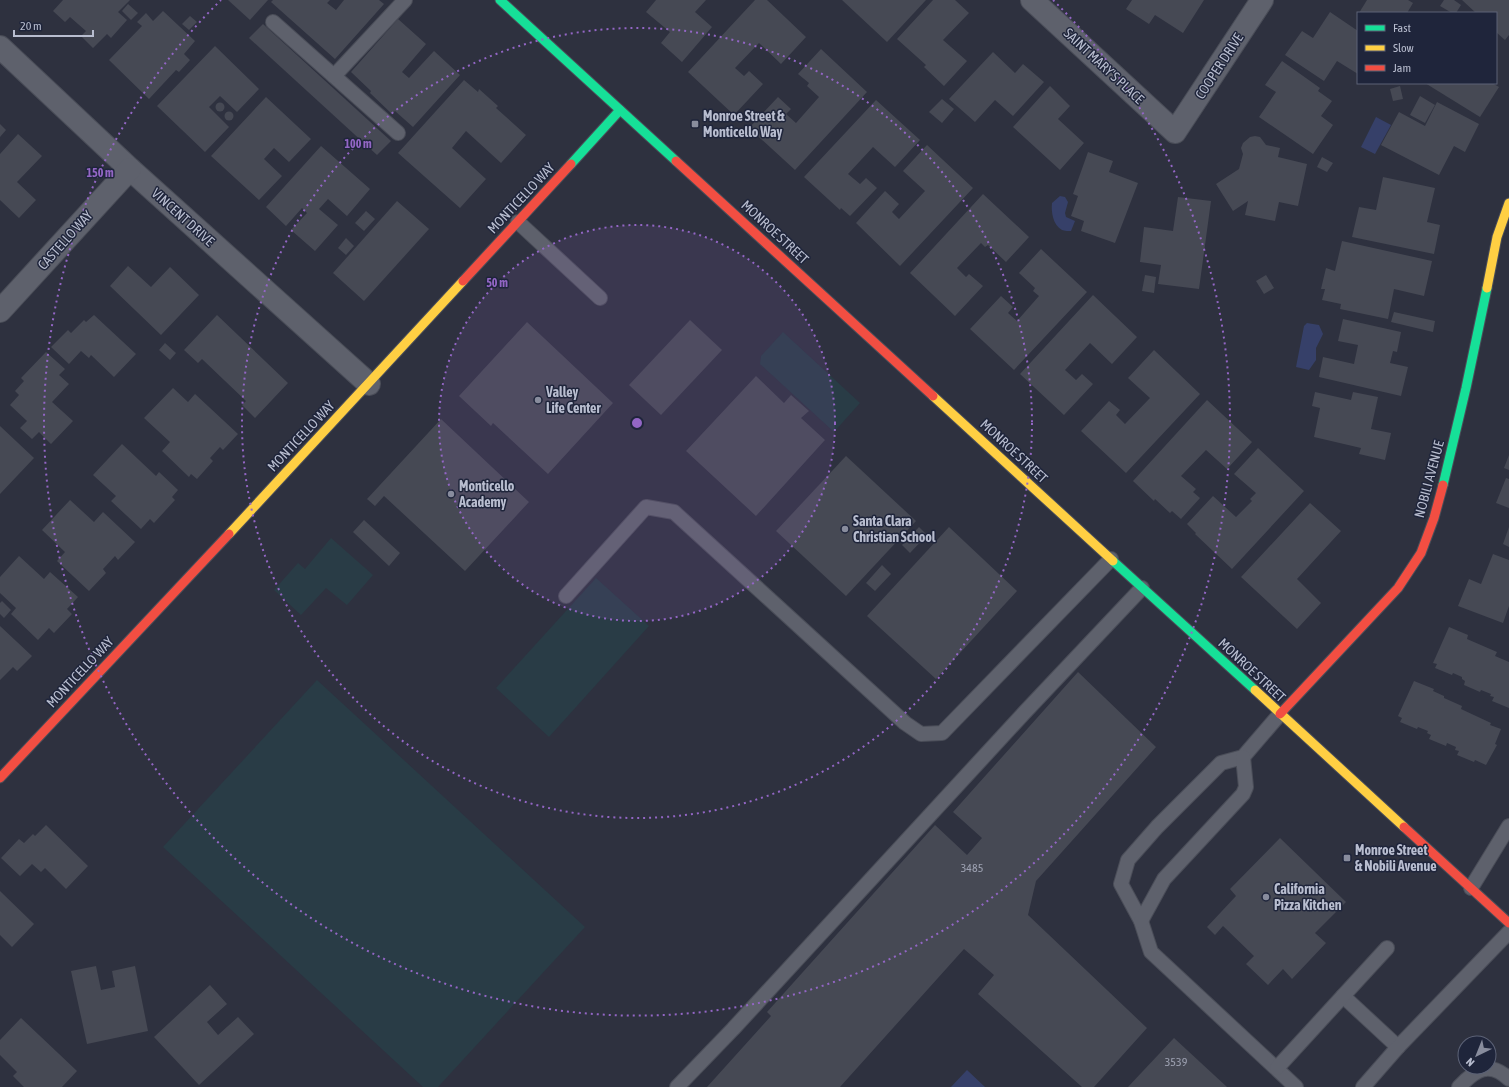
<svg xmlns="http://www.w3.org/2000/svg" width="1509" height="1087" font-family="'Asap Condensed',sans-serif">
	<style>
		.green { fill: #293c46 }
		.water { fill: #364069 }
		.building { fill: #464954 }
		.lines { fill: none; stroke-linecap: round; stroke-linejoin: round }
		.lane-casing { stroke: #4a4d58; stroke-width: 16 }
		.street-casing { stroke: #4a4d58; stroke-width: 24 }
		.fast-casing { stroke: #4a4d58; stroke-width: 11 }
		.slow-casing { stroke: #4a4d58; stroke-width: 11 }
		.jam-casing { stroke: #4a4d58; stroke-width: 11 }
		.lane { stroke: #5e616c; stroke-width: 14 }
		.street { stroke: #5e616c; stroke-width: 22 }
		.fast { stroke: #16e098; stroke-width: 9 }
		.slow { stroke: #ffcf43; stroke-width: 9 }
		.jam { stroke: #f24e42; stroke-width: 9 }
		.ring { fill: none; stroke: #9366c5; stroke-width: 2; stroke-dasharray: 2 4 }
		.poi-dot { fill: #888c9d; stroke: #1f253b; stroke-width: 1.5 }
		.labels { text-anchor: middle; stroke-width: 3; stroke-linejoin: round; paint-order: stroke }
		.number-label { font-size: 12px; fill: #9ca0b0 }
		.street-label { font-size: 14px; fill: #b8bdcf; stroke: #1f253b }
		.poi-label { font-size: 14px; font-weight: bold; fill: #b8bdcf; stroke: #1f253b; text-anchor: start }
		.centre { fill: #9366c5; stroke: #1f253b; stroke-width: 2 }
		.ring-label { font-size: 12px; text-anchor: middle; font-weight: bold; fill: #9366c5; stroke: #1f253b; stroke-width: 3; stroke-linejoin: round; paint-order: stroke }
	</style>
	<rect width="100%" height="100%" fill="#2e313f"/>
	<g class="green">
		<polygon points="783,332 860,403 834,432 760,364 761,356"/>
		<polygon points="331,538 373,575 347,605 326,588 301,615 274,590 298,563 305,569"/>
		<polygon points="596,578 649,626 549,737 496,688"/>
		<polygon points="317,680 585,927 438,1087 423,1087 163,847"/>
	</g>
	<g class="water">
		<polygon points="1376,117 1391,125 1375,154 1361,147"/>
		<path d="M1060 196 1065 197 1068 202 1065 213 1066 217 1075 221 1071 231C1069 231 1064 231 1062 230 1053 225 1051 212 1052 203Z"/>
		<polygon points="1307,323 1319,325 1323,334 1316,348 1316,360 1309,370 1296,367 1304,326"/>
		<polygon points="967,1070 985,1087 951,1087"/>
	</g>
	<g class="building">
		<polygon points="63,0 130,0 118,12 127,20 111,38 107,34 93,48 81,36 86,31 70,17 65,22 53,11"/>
		<polygon points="228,0 268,0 250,20"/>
		<polygon points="273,0 330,0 327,3 336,10 344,0 379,0 384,4 335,59 271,2"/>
		<polygon points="656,0 706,0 695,12 712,27 682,62 661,43 670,32 646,12"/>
		<polygon points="755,0 767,0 806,37 781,64 759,43 735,68 744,76 749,71 763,84 734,115 688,72"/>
		<polygon points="842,0 926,0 887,42"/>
		<polygon points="933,0 955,0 969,13 943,40 967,61 944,86 924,67 926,65 897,39"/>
		<polygon points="1132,0 1204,0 1183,33 1155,15 1149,24 1126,9"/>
		<polygon points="1367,0 1408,0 1413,3 1407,13 1359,13"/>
		<polygon points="1444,0 1454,0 1461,5 1456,13 1452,13 1440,6"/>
		<polygon points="1462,0 1509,0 1509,35 1505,40 1496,32 1496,13 1476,13"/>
		<polygon points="128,4 138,13 131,20 122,11"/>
		<polygon points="163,11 195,41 184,54 190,60 179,72 176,70 149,99 109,60 142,26 137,22 146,13 153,21"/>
		<polygon points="1330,12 1358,31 1358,74 1337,61 1324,81 1285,55 1302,31 1313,38"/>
		<polygon points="190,16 197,22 189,30 182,24"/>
		<polygon points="398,19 426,44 402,72 409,78 434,51 460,75 413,127 395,111 392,114 370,93 371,91 351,72"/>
		<polygon points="263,24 391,141 377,155 249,38"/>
		<polygon points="215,46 259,89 237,112 220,96 209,107 229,127 205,152 157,106"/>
		<polygon points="821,49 867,92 795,170 749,128 778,97 791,109 786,114 796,123 819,97 807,86 809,83 798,74"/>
		<polygon points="993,52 1015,73 1023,64 1044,82 1013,116 995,100 975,122 949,99"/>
		<polygon points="1282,61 1320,88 1318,91 1332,101 1321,116 1333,125 1313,154 1259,117 1276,92 1265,85"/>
		<polygon points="464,80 478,92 479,89 498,106 496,108 526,135 501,163 466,131 452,148 486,179 460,208 398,153"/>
		<polygon points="1425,83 1492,83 1499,87 1480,117"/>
		<polygon points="1050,86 1070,106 1058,119 1084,143 1060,170 1013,127"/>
		<polygon points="1400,86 1403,99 1393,101 1390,89"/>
		<polygon points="1420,96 1435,105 1425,123 1410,115"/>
		<polygon points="266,97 311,139 289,162 274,148 264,159 282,176 259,200 211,156"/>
		<polygon points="942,99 954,109 942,123 929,112"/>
		<polygon points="876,100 920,140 895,167 873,147 848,174 860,184 866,178 877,188 850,216 841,208 840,210 804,177"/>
		<polygon points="1437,102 1479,124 1465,152 1454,146 1439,175 1381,145 1399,112 1425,126"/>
		<circle cx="220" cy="107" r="4.5"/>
		<circle cx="229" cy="116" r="4.5"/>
		<polygon points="0,124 6,130 0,137"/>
		<polygon points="18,134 42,156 17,182 36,200 19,218 0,200 0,154"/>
		<polygon points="1255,136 1260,137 1266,145 1280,148 1278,157 1307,164 1298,206 1279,202 1275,221 1245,215 1248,201 1233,211 1216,184 1239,169 1243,154 1241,148 1243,143 1250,137"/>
		<polygon points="927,145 973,188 900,266 856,223 885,191 899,204 892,212 899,219 925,191 903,171"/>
		<polygon points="321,146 370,189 347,216 328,199 319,209 338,225 315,251 291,230 307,213 302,208 286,226 266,207"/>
		<polygon points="1088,152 1113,161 1109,172 1138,183 1115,243 1081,231 1084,221 1071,216 1078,196 1073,194"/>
		<polygon points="1322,157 1333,163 1327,172 1317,167"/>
		<polygon points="1383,177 1435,188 1427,222 1440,225 1434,254 1352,237 1359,207 1376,210"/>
		<polygon points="983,194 1029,237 1006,262 988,245 985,247 981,243 957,268 966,277 969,274 983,286 955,316 910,273"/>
		<polygon points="1178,197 1211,201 1199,289 1158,284 1161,265 1140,262 1144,227 1173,231"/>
		<polygon points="397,201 429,229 364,301 333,273"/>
		<polygon points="366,211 375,219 364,231 355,223"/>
		<polygon points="346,238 354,246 346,255 338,248"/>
		<polygon points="1342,241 1432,261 1424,296 1394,289 1388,319 1340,309 1341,304 1322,300 1325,289 1321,289 1326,268 1335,271"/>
		<polygon points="1041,249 1087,292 1014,370 970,329 1001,296 1013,307 1008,313 1017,321 1039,296 1033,291 1035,288 1019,273"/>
		<polygon points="128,266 151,287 170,267 199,295 161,335 110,286"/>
		<polygon points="1145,275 1156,277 1154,293 1142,291"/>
		<polygon points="1266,275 1274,288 1264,294 1256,281"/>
		<polygon points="1093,295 1137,337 1112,364 1090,343 1065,370 1076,380 1082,374 1093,384 1064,415 1020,374"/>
		<polygon points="1394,312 1435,321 1433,332 1391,322"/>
		<polygon points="94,315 136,354 114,377 91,355 89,358 81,351 69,364 51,347 68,330 71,333 84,320 86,322"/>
		<polygon points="217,315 288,383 255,418 242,405 246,401 202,359 198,363 184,350"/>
		<polygon points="1343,319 1401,332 1397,352 1393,351 1390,363 1408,367 1401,396 1319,377 1323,357 1354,364 1358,345 1338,341"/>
		<polygon points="690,320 722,350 661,415 629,385"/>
		<polygon points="527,322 613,403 548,474 493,423 491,426 459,396"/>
		<polygon points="165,343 176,353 170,360 159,350"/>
		<polygon points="1154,350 1200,394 1126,473 1081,431 1109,401 1120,410 1116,415 1125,424 1150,398 1128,378"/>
		<polygon points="46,352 65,369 59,375 69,384 52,402 73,421 51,444 39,432 32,439 20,428 27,421 10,405 19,395 15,391 24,381 21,378"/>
		<polygon points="756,376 784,403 791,395 809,411 801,418 825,440 756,516 686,451"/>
		<polygon points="173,388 188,402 195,394 238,434 223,450 220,447 210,458 213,461 197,479 191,474 189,477 162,451 170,442 144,418"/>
		<polygon points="1315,392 1351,400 1353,392 1378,397 1371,429 1391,433 1385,460 1359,454 1361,448 1314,437 1320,408 1312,406"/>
		<polygon points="1207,400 1252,442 1227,469 1206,450 1181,476 1196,489 1193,492 1200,498 1181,519 1172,511 1170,513 1155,499 1154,501 1133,481"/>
		<polygon points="441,419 529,502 465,571 384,496 375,506 367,499"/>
		<polygon points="0,426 34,458 0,494"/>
		<polygon points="122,444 156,476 159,472 178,490 172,497 175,500 154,523 150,519 141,529 111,501 116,496 93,475"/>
		<polygon points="1258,448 1304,491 1232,569 1195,534 1196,533 1187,524 1213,496 1236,517 1252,501 1250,499 1256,493 1234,474"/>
		<polygon points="1509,455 1509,470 1504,468"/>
		<polygon points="846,456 916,521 846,596 776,531"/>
		<polygon points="1506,478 1509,479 1509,508 1496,503"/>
		<polygon points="70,500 94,522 103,512 135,542 118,560 115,556 103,569 106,573 89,591 57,561 65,552 42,530"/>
		<polygon points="1310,503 1341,531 1297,579 1321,603 1297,629 1241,577"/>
		<polygon points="364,520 400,553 389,566 353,532"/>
		<polygon points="919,527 927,535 910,553 902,545"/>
		<polygon points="949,527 1017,591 936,679 867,616"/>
		<polygon points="1509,527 1509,547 1503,544"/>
		<polygon points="1493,554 1509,560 1509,606 1503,623 1458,606 1469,579 1481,584"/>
		<polygon points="19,556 44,579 50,572 78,597 67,609 72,614 54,633 49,628 38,640 11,614 16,608 0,593 0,577"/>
		<polygon points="882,565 891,574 875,591 866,583"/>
		<polygon points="2,601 11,610 4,618 0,614 0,603"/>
		<polygon points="0,626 32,656 17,671 13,667 0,680"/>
		<polygon points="1449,627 1468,635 1467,639 1497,652 1495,656 1509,662 1509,708 1492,701 1494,697 1490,696 1491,694 1481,690 1480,692 1464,685 1465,681 1462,679 1462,677 1453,673 1452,675 1435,668 1437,664 1433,663"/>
		<polygon points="1078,672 1156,747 1036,881 1028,915 1147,1028 1094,1087 1082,1087 978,994 994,975 964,949 840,1087 707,1087 771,1016 767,1012 935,825 967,855 982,838 953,812"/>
		<polygon points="1414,681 1434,689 1433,691 1444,696 1444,698 1462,706 1461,709 1491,723 1490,725 1501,729 1495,744 1497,745 1486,765 1475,760 1474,762 1457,755 1459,751 1455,750 1456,747 1447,743 1446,746 1429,739 1431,735 1427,733 1428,731 1418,727 1417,729 1400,722 1402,718 1398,716"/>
		<polygon points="46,825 88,866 66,889 45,868 41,872 32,864 20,876 1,858 19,839 24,843 33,834 35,836"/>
		<polygon points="1280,838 1346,902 1315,933 1326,943 1292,979 1283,969 1268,985 1246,964 1254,956 1223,926 1215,935 1207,927 1236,896 1230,889"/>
		<polygon points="0,891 34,924 12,947 0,935"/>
		<polygon points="96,966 101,990 115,987 112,971 135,966 148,1031 87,1044 71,971"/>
		<polygon points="210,985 227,1004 207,1022 218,1035 238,1017 254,1034 199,1085 154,1037"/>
		<polygon points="21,1018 77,1071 62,1087 24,1087 13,1076 17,1072 0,1055 0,1040"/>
		<polygon points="1174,1038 1227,1087 1128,1087"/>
	</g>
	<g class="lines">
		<g class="lane-casing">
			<g id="lane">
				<polyline points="273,22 398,133"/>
				<polyline points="334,76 405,0"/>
				<polyline points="518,222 600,298"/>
				<polyline points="566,596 646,507 674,512 905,723 921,734 942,733 1111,559"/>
				<polyline points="1280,714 1243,757 1221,763 1157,827 1128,860 1121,884 1141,921 1151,952 1296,1087"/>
				<polyline points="1471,888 1509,826"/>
				<polyline points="1141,921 1164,879 1243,794 1246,787 1243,757"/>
				<polyline points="1343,996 1398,1047"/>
				<polyline points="1277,1068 1387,948"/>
				<polyline points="677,1087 733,1029 1024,713 1142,588"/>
				<polyline points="1363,1087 1398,1047 1509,932"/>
				<path d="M1459 1087C1475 1070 1489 1060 1509 1079"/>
			</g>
		</g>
		<g class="street-casing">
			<g id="street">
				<polyline points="1032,0 1175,132 1262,0"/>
				<polyline points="0,47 130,169 369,384"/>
				<polyline points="0,311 130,169"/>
			</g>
		</g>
		<g class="fast-casing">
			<g id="fast">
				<polyline points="500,0 676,161"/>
				<polyline points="571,164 620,110"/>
				<polyline points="1443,485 1466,388 1487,288"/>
				<polyline points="1113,561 1255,690"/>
			</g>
		</g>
		<g class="slow-casing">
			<g id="slow">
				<polyline points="1487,288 1497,237 1509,203"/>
				<polyline points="933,396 1113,561"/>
				<polyline points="229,534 463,281"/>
				<polyline points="1255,690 1404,827"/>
			</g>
		</g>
		<g class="jam-casing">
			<g id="jam">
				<polyline points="676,161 933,396"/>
				<polyline points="463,281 571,164"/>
				<polyline points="1280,714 1398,588 1421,553 1434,518 1443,485"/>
				<polyline points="0,778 229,534"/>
				<polyline points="1404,827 1509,923"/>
			</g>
		</g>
		<use href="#lane" class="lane"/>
		<use href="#street" class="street"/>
		<use href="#fast" class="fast"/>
		<use href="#slow" class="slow"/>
		<use href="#jam" class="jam"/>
	</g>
	<circle cx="637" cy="423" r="198" fill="#9366c5" fill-opacity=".12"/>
	<g class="ring">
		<circle cx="637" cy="423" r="198"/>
		<circle cx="637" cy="423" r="395"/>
		<path d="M1053 0A593 593 0 1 1 221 0"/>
	</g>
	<g class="poi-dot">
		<rect x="691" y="120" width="8" height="8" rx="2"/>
		<circle cx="538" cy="400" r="4"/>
		<circle cx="451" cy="494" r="4"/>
		<circle cx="845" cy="529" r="4"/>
		<rect x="1343" y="854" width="8" height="8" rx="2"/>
		<circle cx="1266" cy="897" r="4"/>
	</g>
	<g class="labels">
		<g class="number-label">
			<text x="972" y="872">3485</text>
			<text x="1176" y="1066">3539</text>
		</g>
		<g class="street-label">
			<text transform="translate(1104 66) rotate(43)" y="5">SAINT MARY'S PLACE</text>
			<text transform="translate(1219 66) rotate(-57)" y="5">COOPER DRIVE</text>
			<text transform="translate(521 198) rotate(-47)" y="5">MONTICELLO WAY</text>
			<text transform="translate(183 217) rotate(42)" y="5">VINCENT DRIVE</text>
			<text transform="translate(775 232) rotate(43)" y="5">MONROE STREET</text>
			<text transform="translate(65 240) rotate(-48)" y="5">CASTELLO WAY</text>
			<text transform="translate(301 436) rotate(-47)" y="5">MONTICELLO WAY</text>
			<text transform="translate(1014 451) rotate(43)" y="5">MONROE STREET</text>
			<text transform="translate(1429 479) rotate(-75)" y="5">NOBILI AVENUE</text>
			<text transform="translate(1252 670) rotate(43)" y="5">MONROE STREET</text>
			<text transform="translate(80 672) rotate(-47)" y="5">MONTICELLO WAY</text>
		</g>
		<g class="poi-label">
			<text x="703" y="121">Monroe Street &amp;<tspan x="703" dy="16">Monticello Way</tspan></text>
			<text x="546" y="397">Valley<tspan x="546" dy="16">Life Center</tspan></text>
			<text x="459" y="491">Monticello<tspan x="459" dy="16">Academy</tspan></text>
			<text x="853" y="526">Santa Clara<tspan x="853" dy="16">Christian School</tspan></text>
			<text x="1355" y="855">Monroe Street<tspan x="1355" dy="16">&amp; Nobili Avenue</tspan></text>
			<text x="1274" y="894">California<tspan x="1274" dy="16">Pizza Kitchen</tspan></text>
		</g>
	</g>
	<circle cx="637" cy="423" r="6" class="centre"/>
	<g class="ring-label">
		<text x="358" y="148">100 m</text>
		<text x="100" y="177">150 m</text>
		<text x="497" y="287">50 m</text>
	</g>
	<rect x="1357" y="12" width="140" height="72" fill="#1f253b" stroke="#5c6276"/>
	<rect x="1365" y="25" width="20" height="6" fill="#16e098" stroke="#5c6276"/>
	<text x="1393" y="32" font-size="12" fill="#b8bdcf">Fast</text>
	<rect x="1365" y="45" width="20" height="6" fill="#ffcf43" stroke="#5c6276"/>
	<text x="1393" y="52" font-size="12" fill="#b8bdcf">Slow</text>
	<rect x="1365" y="65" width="20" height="6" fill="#f24e42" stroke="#5c6276"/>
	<text x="1393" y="72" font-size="12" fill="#b8bdcf">Jam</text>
	<g transform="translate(1477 1055) rotate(223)"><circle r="19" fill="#1f253b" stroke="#5c6276"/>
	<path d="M0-3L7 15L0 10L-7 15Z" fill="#888c9d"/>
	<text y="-6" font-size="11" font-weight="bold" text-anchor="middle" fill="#b8bdcf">N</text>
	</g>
	<path d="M14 30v6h79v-6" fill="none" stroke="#b8bdcf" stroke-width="2"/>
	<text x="20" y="30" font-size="12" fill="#b8bdcf" stroke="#1f253b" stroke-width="3" paint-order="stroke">20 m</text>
</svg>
